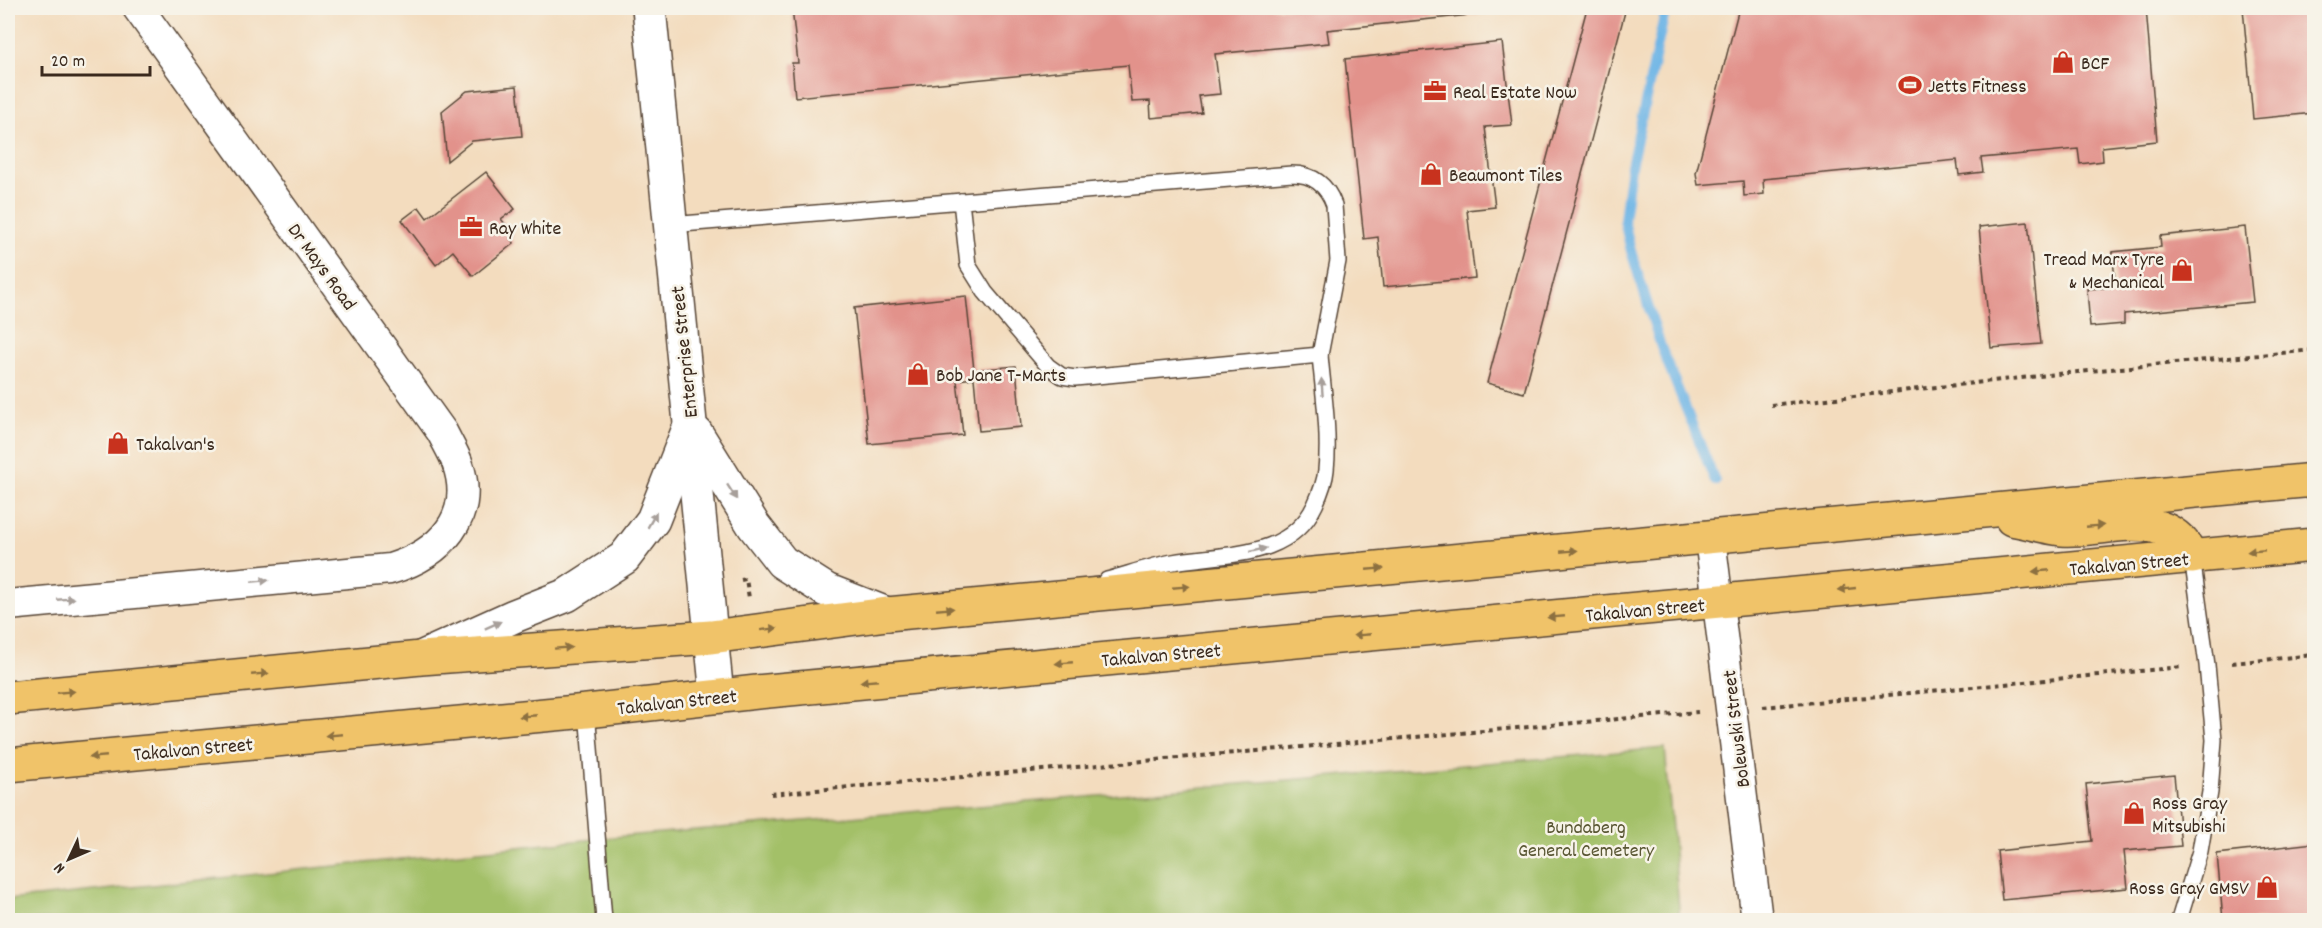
<svg xmlns="http://www.w3.org/2000/svg" width="2322" height="928" font-family="Dekko,sans-serif">
	<style>
		.green { fill: #a3c068; stroke: #6f7543; stroke-width: 1.5 }
		.lines { fill: none; stroke-linecap: round; stroke-linejoin: round }
		.stream { stroke: #6fb6e6; stroke-width: 10 }
		.building { fill: #e2928b }
		.service-casing { stroke: #574536; stroke-width: 18 }
		.minor-casing { stroke: #574536; stroke-width: 33 }
		.tertiary-casing { stroke: #574536; stroke-width: 36 }
		.trunk-casing { stroke: #574536; stroke-width: 36 }
		.path { stroke: #574536; stroke-width: 4; stroke-dasharray: 4.5 4.5; stroke-linecap: butt }
		.service { stroke: #fff; stroke-width: 15 }
		.minor { stroke: #fff; stroke-width: 30 }
		.tertiary { stroke: #fff; stroke-width: 33 }
		.trunk { stroke: #f0c369; stroke-width: 33 }
		.oneway { fill: #a79f9a }
		.oneway2 { fill: #8c6f40 }
		.labels { text-anchor: middle; stroke-width: 5; stroke-linejoin: round; paint-order: stroke }
		.poi-label { font-size: 20px; fill: #3b2a1e; stroke: #f7f3e8; text-anchor: start }
		.street-label { font-size: 20px; fill: #3b2a1e; stroke: #f7f3e8 }
		.park-label { font-size: 20px; fill: #5a5734; stroke: #f7f3e8 }
	</style>
	<rect width="100%" height="100%" fill="#f7f3e8"/>
	<filter id="ink" filterUnits="userSpaceOnUse"><feTurbulence type="fractalNoise" baseFrequency=".0167" numOctaves="2"/><feDisplacementMap in="SourceGraphic" scale="12" xChannelSelector="R" yChannelSelector="G"/><feConvolveMatrix kernelMatrix="1 2 1 2 8 2 1 2 1" color-interpolation-filters="sRGB"/></filter>
	<filter id="wash" filterUnits="userSpaceOnUse"><feTurbulence type="fractalNoise" baseFrequency=".008" numOctaves="4" result="noise"/><feDisplacementMap in="SourceGraphic" scale="24" xChannelSelector="R" yChannelSelector="G"/><feGaussianBlur stdDeviation="1.35" result="paint"/><feColorMatrix in="noise" values="0 0 0 0 0 0 0 0 0 0 0 0 0 0 0 0 0 1.4 0 .05"/><feComposite in="paint" operator="in"/></filter>
	<g filter="url(#wash)">
		<rect width="100%" height="100%" fill="#f3dcbe"/>
		<polygon class="green" points="1665,748 1680,920 8,920 8,900 614,837"/>
		<g class="lines">
			<polyline class="stream" points="1666,8 1631,166 1624,220 1631,251 1661,347 1715,481"/>
		</g>
		<g id="blocks">
			<g class="building">
				<polygon points="792,8 1527,8 1527,9 1327,30 1329,43 1215,54 1220,94 1199,96 1202,113 1151,118 1150,101 1132,102 1128,65 795,97 792,63 798,63"/>
				<polygon points="1587,8 1626,8 1524,393 1487,383"/>
				<polygon points="1739,8 2146,8 2157,141 2102,147 2103,161 2080,164 2078,149 1981,158 1983,172 1959,175 1957,160 1763,179 1764,194 1744,196 1743,181 1698,185 1696,173"/>
				<polygon points="2243,8 2314,8 2314,113 2253,119"/>
				<polygon points="1502,42 1512,125 1485,127 1495,207 1467,210 1475,278 1383,287 1378,237 1364,239 1345,59"/>
				<polygon points="517,86 522,136 472,141 447,161 442,111 467,91"/>
				<polygon points="486,172 515,209 501,219 514,235 510,238 514,243 473,276 453,251 436,265 402,220 419,207 427,218"/>
				<polygon points="2028,222 2041,344 1991,348 1979,227"/>
				<polygon points="2245,227 2253,302 2124,314 2124,324 2090,327 2087,289 2116,287 2112,252 2161,247 2160,236"/>
				<polygon points="966,296 974,370 1016,366 1021,427 979,431 974,378 957,380 963,435 869,444 854,308"/>
				<polygon points="2174,775 2181,846 2124,851 2128,888 2002,900 1997,851 2092,841 2086,784"/>
				<polygon points="2314,843 2314,920 2223,920 2217,854"/>
			</g>
		</g>
	</g>
	<g filter="url(#ink)">
		<use href="#blocks" fill-opacity="0" stroke="#574536" stroke-width="1.5"/>
		<g class="lines">
			<g class="service-casing">
				<g id="service">
					<path d="M670 225 1292 174C1313 174 1327 185 1334 205L1338 261 1320 355 1075 378 1062 376 1048 366 985 292 968 265 961 201"/>
					<path d="M1107 580C1129 574 1151 566 1173 562 1224 553 1289 560 1315 505 1320 494 1325 482 1326 470 1330 434 1323 391 1320 355"/>
					<polyline points="587,711 604,920"/>
					<polyline points="2179,920 2200,851 2210,792 2214,740 2207,665 2192,557"/>
				</g>
			</g>
			<g class="minor-casing">
				<g id="minor">
					<polyline points="1710,538 1757,920"/>
					<path d="M8 605 390 569C440 554 477 517 457 462 453 452 447 442 442 432L138 8"/>
				</g>
			</g>
			<g class="tertiary-casing">
				<g id="tertiary">
					<polyline points="649,8 717,696"/>
					<polyline points="696,433 754,526 782,562 826,590 887,614"/>
					<polyline points="423,657 514,616 567,595 624,558 653,520 688,431"/>
				</g>
			</g>
			<g class="trunk-casing">
				<g id="trunk">
					<path d="M2012 519C2028 522 2045 527 2062 529 2107 532 2166 504 2192 557"/>
					<polyline points="8,698 421,658 711,637 887,614 2314,480"/>
					<polyline points="8,765 587,711 757,692 2314,545"/>
				</g>
			</g>
			<g class="path">
				<polyline points="1771,405 2067,373 2314,350"/>
				<polyline points="741,580 746,579 749,598"/>
				<polyline points="2232,663 2314,655"/>
				<polyline points="1763,707 2182,667"/>
				<polyline points="771,794 1698,712"/>
			</g>
			<use href="#service" class="service"/>
			<use href="#minor" class="minor"/>
			<use href="#tertiary" class="tertiary"/>
			<use href="#trunk" class="trunk"/>
		</g>
		<defs><path id="oneway-solid" d="M-6-.8H1V-3.2L6.5 0L1 3.2V.8H-6Z" transform="scale(1.5)"/></defs>
		<g class="oneway">
			<use href="#oneway-solid" transform="translate(1322 387) rotate(-94)"/>
			<use href="#oneway-solid" transform="translate(732 492) rotate(57)"/>
			<use href="#oneway-solid" transform="translate(652 520) rotate(-60)"/>
			<use href="#oneway-solid" transform="translate(1258 550) rotate(-13)"/>
			<use href="#oneway-solid" transform="translate(260 581) rotate(-5)"/>
			<use href="#oneway-solid" transform="translate(66 599) rotate(-5)"/>
			<use href="#oneway-solid" transform="translate(493 625) rotate(-24)"/>
		</g>
		<g class="oneway2">
			<use href="#oneway-solid" transform="translate(2095 526) rotate(-5)"/>
			<use href="#oneway-solid" transform="translate(1569 551) rotate(-5)"/>
			<use href="#oneway-solid" transform="translate(2256 551) rotate(175)"/>
			<use href="#oneway-solid" transform="translate(1375 569) rotate(-5)"/>
			<use href="#oneway-solid" transform="translate(2041 571) rotate(175)"/>
			<use href="#oneway-solid" transform="translate(1181 587) rotate(-5)"/>
			<use href="#oneway-solid" transform="translate(1847 589) rotate(174)"/>
			<use href="#oneway-solid" transform="translate(945 609) rotate(-5)"/>
			<use href="#oneway-solid" transform="translate(1556 617) rotate(175)"/>
			<use href="#oneway-solid" transform="translate(769 629) rotate(-7)"/>
			<use href="#oneway-solid" transform="translate(1362 635) rotate(175)"/>
			<use href="#oneway-solid" transform="translate(563 648) rotate(-4)"/>
			<use href="#oneway-solid" transform="translate(1064 663) rotate(175)"/>
			<use href="#oneway-solid" transform="translate(260 674) rotate(-5)"/>
			<use href="#oneway-solid" transform="translate(869 681) rotate(175)"/>
			<use href="#oneway-solid" transform="translate(66 692) rotate(-5)"/>
			<use href="#oneway-solid" transform="translate(528 716) rotate(175)"/>
			<use href="#oneway-solid" transform="translate(334 735) rotate(175)"/>
			<use href="#oneway-solid" transform="translate(98 757) rotate(175)"/>
		</g>
	</g>
	<defs>
		<g id="shop-bare" transform="scale(1.8)"><path d="M-5-2.5h2.3a2.7 3.5 0 0 1 5.4 0H5L5.5 6h-11ZM-1.5-2.5h3a1.5 2.3 0 0 0-3 0Z" fill="#c8321e" stroke="#f7f3e8" stroke-width="2.5" paint-order="stroke"/></g>
		<g id="stadium-bare" transform="scale(1.8)"><path d="M0-5a6.5 5 0 1 0 0 10a6.5 5 0 1 0 0-10ZM-3.5-1.8h7v3.6h-7Z" fill="#c8321e" stroke="#f7f3e8" stroke-width="2.5" paint-order="stroke"/></g>
		<g id="office-bare" transform="scale(1.8)"><path d="M-6-3h4V-5.5h4V-3h4V5H-6ZM-1-4.5V-3h2v-1.5ZM-6 0V1H6V0Z" fill="#c8321e" stroke="#f7f3e8" stroke-width="2.5" paint-order="stroke"/></g>
	</defs>
	<g fill-rule="evenodd">
		<use href="#shop-bare" x="2063" y="62"/>
		<use href="#stadium-bare" x="1910" y="85"/>
		<use href="#office-bare" x="1435" y="91"/>
		<use href="#shop-bare" x="1431" y="174"/>
		<use href="#office-bare" x="471" y="227"/>
		<use href="#shop-bare" x="2182" y="270"/>
		<use href="#shop-bare" x="918" y="374"/>
		<use href="#shop-bare" x="118" y="443"/>
		<use href="#shop-bare" x="2134" y="813"/>
		<use href="#shop-bare" x="2267" y="887"/>
	</g>
	<g class="labels">
		<g class="poi-label">
			<text x="2081" y="69">BCF</text>
			<text x="1928" y="92">Jetts Fitness</text>
			<text x="1453" y="98">Real Estate Now</text>
			<text x="1449" y="181">Beaumont Tiles</text>
			<text x="489" y="234">Ray White</text>
			<text x="2164" y="265" text-anchor="end">Tread Marx Tyre<tspan x="2164" dy="23">&amp; Mechanical</tspan></text>
			<text x="936" y="381">Bob Jane T-Marts</text>
			<text x="136" y="450">Takalvan's</text>
			<text x="2152" y="809">Ross Gray<tspan x="2152" dy="23">Mitsubishi</tspan></text>
			<text x="2249" y="894" text-anchor="end">Ross Gray GMSV</text>
		</g>
		<g class="street-label">
			<text transform="translate(323 266) rotate(54)" y="7">Dr Mays Road</text>
			<text transform="translate(683 352) rotate(-96)" y="7">Enterprise Street</text>
			<text transform="translate(2129 563) rotate(-5)" y="7">Takalvan Street</text>
			<text transform="translate(1645 609) rotate(-5)" y="7">Takalvan Street</text>
			<text transform="translate(1161 654) rotate(-5)" y="7">Takalvan Street</text>
			<text transform="translate(677 701) rotate(-6)" y="7">Takalvan Street</text>
			<text transform="translate(1735 729) rotate(-97)" y="7">Bolewski Street</text>
			<text transform="translate(193 748) rotate(-5)" y="7">Takalvan Street</text>
		</g>
		<g class="park-label">
			<text x="1586" y="833">Bundaberg<tspan x="1586" dy="23">General Cemetery</tspan></text>
		</g>
	</g>
	<rect width="2322" height="928" fill="none" stroke="#f7f3e8" stroke-width="30"/>
	<g transform="translate(69 859) rotate(226)" stroke="#f7f3e8" stroke-width="4.5" paint-order="stroke">
	<path d="M0-4.5L10 22L0 15L-10 22Z" fill="#3b2a1e"/>
	<text y="-9" font-size="16" font-weight="bold" text-anchor="middle" fill="#3b2a1e">N</text>
	</g>
	<path d="M42 66v9h108v-9" fill="none" stroke="#3b2a1e" stroke-width="3"/>
	<text x="51" y="66" font-size="18" fill="#3b2a1e" stroke="#f7f3e8" stroke-width="4.5" paint-order="stroke">20 m</text>
</svg>
